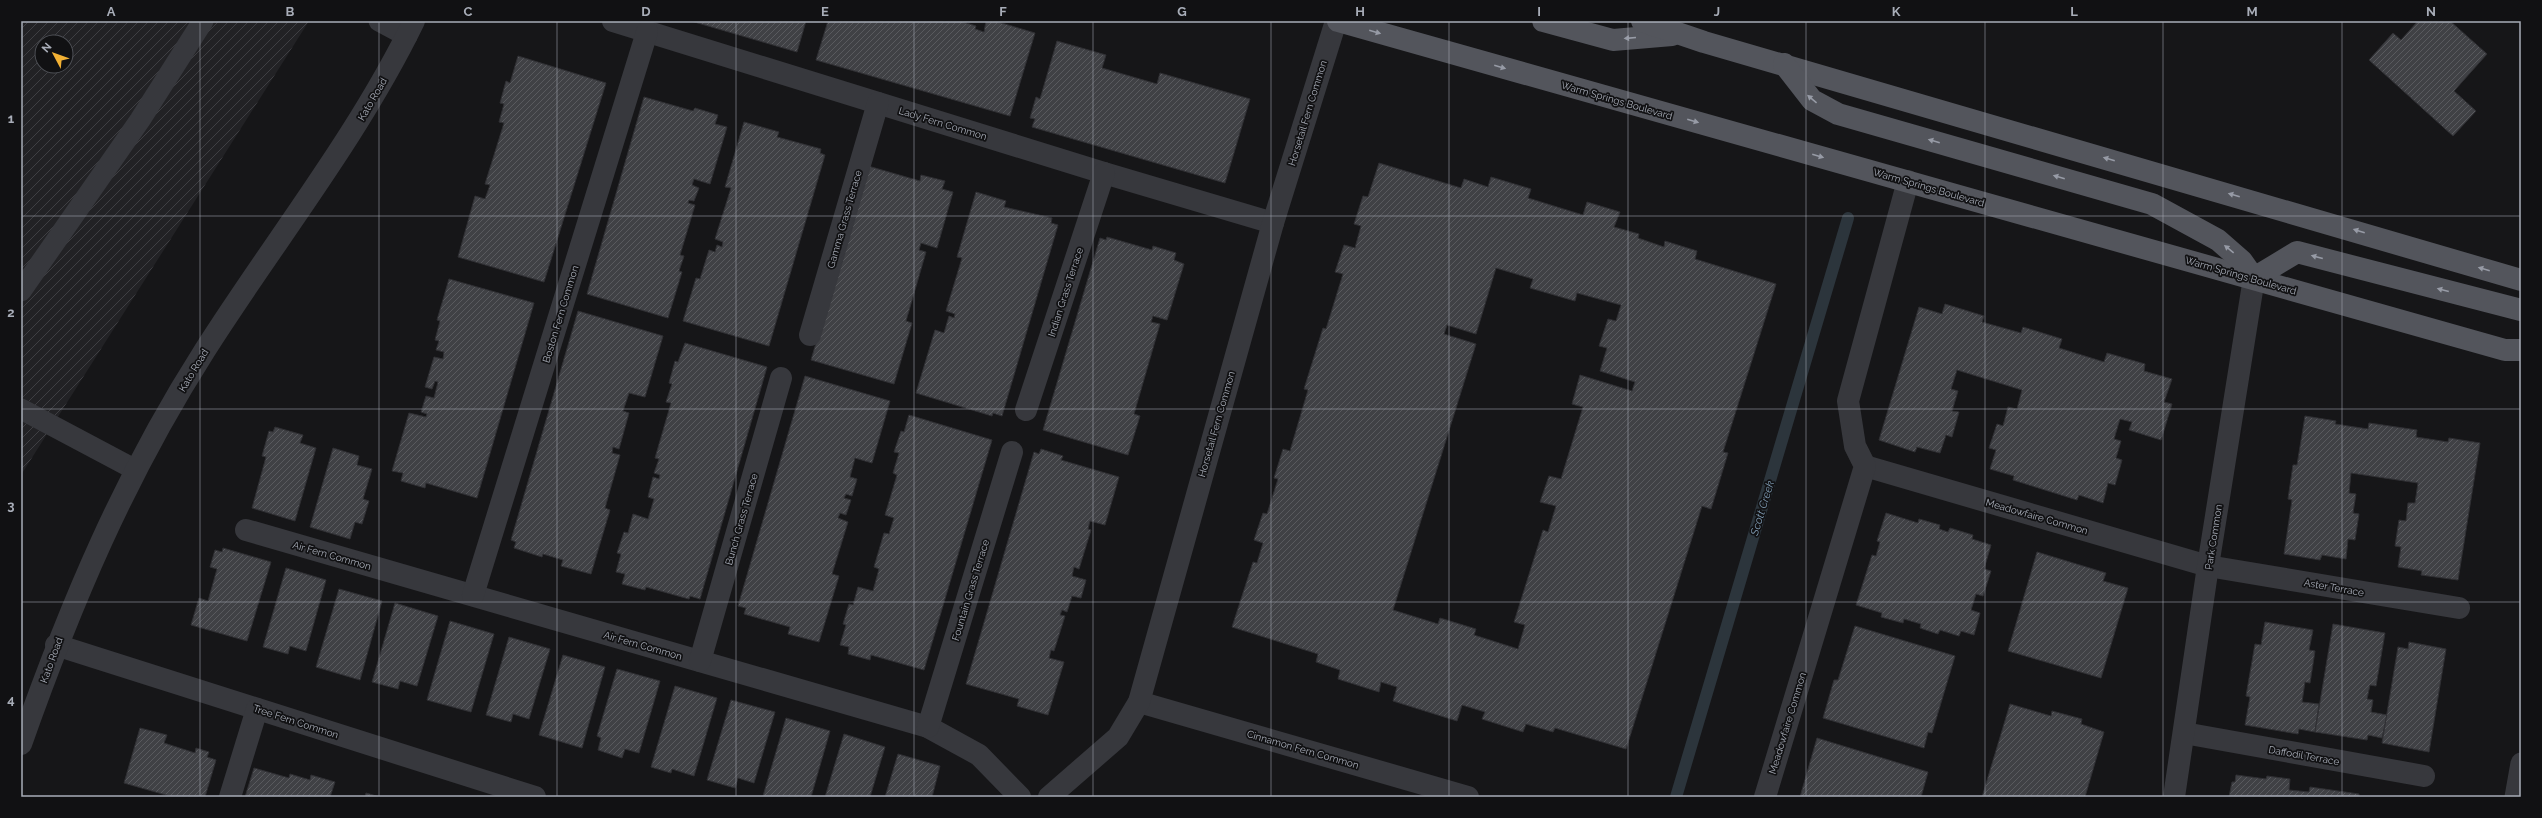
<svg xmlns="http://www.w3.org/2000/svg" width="2542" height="818" font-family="Raleway,sans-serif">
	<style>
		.industrial { fill: url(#industrial-furrows); fill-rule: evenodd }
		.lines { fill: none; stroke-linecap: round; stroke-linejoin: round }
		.stream { stroke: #2c353c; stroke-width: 12 }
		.building { fill: url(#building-hatch); stroke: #303034; fill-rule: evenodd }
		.service { stroke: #37383d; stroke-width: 21 }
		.minor { stroke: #37383d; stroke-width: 22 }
		.tertiary { stroke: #37383d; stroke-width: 22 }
		.primary { stroke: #53555c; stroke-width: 22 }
		.oneway { fill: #979ba6 }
		.grid { fill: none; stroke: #a8adb8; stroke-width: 1; stroke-opacity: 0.55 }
		.labels { text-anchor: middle; stroke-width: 3.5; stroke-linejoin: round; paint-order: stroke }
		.street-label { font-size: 10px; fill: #a8adb8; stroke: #111113 }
		.water-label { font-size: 11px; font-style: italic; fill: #7f9bb3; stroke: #111113 }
		.neatline { fill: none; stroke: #a8adb8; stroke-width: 1.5 }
		.grid-label { font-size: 13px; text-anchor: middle; font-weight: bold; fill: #a8adb8 }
	</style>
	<defs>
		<pattern id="industrial-furrows" width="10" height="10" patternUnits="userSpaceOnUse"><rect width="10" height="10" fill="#222225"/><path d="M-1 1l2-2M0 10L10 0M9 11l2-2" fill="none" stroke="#3f3f43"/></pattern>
		<pattern id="building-hatch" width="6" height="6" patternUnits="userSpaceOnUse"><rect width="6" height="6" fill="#404145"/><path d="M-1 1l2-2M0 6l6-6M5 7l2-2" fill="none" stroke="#595a5e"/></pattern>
	</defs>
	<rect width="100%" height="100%" fill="#161618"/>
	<path class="industrial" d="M21 21H309L21 475ZM42 42H66V66H42Z"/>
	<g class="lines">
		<polyline class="stream" points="1676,797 1848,218"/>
	</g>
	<g class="building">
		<polygon points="691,21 806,21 797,52"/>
		<polygon points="828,21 960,21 976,26 975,29 984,32 986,21 995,21 1035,33 1010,116 816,60"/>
		<polygon points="2418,21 2450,21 2487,54 2454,91 2476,111 2453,136 2369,60 2393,33 2401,40"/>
		<polygon points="1057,41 1106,55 1102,68 1157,84 1160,73 1250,99 1225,183 1032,127 1035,119 1030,118 1036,97 1040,99"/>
		<polygon points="518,56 606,83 544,282 458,257 475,196 485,199 490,185 485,184 504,123 499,122 504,104 500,103 506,81 510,83"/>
		<polygon points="644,97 693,111 695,108 718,115 715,124 727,127 710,184 694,179 692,185 699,188 694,201 689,200 688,203 695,205 680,255 684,256 679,271 682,272 668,318 587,294"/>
		<polygon points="744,122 779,132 777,137 821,149 820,153 825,155 769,346 683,321 696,278 700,279 709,250 715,252 717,245 722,247 723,242 715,239 731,188 725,187"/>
		<path d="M1379 163 1461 188 1464 179 1488 187 1491 177 1531 189 1528 198 1583 215 1587 202 1620 212 1614 227 1639 234 1638 238 1664 247 1665 241 1697 251 1695 259 1776 284 1723 452 1728 453 1711 509 1702 506 1626 749 1555 728 1553 732 1526 724 1523 732 1482 719 1485 712 1462 705 1457 721 1393 701 1397 687 1381 682 1379 692 1338 679 1340 670 1316 662 1318 654 1232 627 1253 562 1257 563 1263 543 1254 540 1263 513 1267 514 1278 479 1274 478 1283 449 1290 451 1308 390 1304 389 1323 328 1326 329 1343 274 1335 272 1344 245 1355 248 1361 226 1354 224 1363 196 1368 197ZM1496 268 1533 279 1530 288 1575 301 1577 293 1621 305 1616 321 1608 319 1599 346 1607 348 1600 371 1635 382 1632 391 1580 375 1572 404 1583 407 1561 479 1549 476 1540 502 1556 506 1548 532 1543 530 1514 622 1525 625 1518 649 1474 635 1476 629 1440 618 1438 624 1393 610 1476 344 1444 334 1447 325 1476 334Z"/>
		<polygon points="868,166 920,181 921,175 945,181 942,189 953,192 937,248 921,243 919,250 926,252 906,321 912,323 894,384 811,360"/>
		<polygon points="976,192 1006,201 1004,207 1052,218 1051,223 1058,225 1002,416 993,413 992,416 916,393 935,330 944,333 949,316 954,318 955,314 946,311 962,258 957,257"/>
		<polygon points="1107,237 1152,250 1153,246 1176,253 1174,260 1184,264 1167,320 1153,316 1151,322 1160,324 1134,414 1140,416 1128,455 1043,430 1100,238 1106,240"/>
		<polygon points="449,279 534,303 477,498 426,483 425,488 401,481 403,473 392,471 409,413 426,417 427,414 421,412 426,396 434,398 438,382 435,381 432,389 425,387 434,357 443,359 444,352 436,350 439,341 435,340 440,321 437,320"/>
		<polygon points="1945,304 1984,316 1982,322 2021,333 2023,327 2062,339 2059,348 2104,362 2107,353 2145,364 2144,371 2172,379 2164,402 2172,404 2161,440 2129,430 2132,422 2120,419 2114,439 2121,441 2116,458 2122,460 2115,485 2108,483 2103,503 2079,495 2077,500 2013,480 2014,476 1990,469 1996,450 1989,448 1997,424 2003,426 2008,407 2017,409 2022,390 1957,370 1951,389 1958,391 1952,411 1959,412 1952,437 1946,435 1940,453 1917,447 1915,452 1879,440 1919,307 1942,314"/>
		<polygon points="578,311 663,336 645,397 629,393 623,411 629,413 619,449 613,447 612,453 620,455 605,508 610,510 591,574 561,566 563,560 543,554 542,557 514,548 516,542 511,540"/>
		<polygon points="685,343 767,367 700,599 690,596 689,599 646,587 645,590 622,584 625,574 616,572 621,554 617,553 624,532 628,533 633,514 648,519 654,499 648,497 653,477 659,479 660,475 654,473 659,459 655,458 671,403 666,402 672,384 669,383 675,361 678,362"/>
		<polygon points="805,376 890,401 872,463 855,458 850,477 857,479 852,496 846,494 844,498 851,500 846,515 840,513 838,518 848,522 832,574 839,576 819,642 788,634 790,627 744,614 746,608 738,606"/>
		<polygon points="909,415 992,440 924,670 871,655 870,660 848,654 849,647 840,645 846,625 843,624 849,604 853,605 858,587 873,591 879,569 874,567 884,533 889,534 894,518 885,515 897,475 893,473 899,453 894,452 901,431 904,432"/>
		<polygon points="2305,416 2336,421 2335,424 2368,429 2369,423 2417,430 2416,437 2448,442 2449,438 2480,443 2458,580 2421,575 2422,571 2398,567 2401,547 2395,546 2399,520 2406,521 2408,503 2415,503 2418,483 2351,473 2349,493 2356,494 2353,513 2359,514 2355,540 2348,539 2346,559 2322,555 2320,560 2284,554 2292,500 2288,499 2293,465 2297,465"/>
		<polygon points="275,427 303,435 300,443 316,448 295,521 252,508 266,457 262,456 269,431 273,432"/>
		<polygon points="333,448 359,456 357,465 372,469 363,499 369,501 362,524 355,522 350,539 310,527"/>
		<polygon points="1041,449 1063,456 1061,460 1119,477 1105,525 1090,521 1088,529 1091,530 1079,569 1074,567 1072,576 1086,580 1081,598 1072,596 1067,612 1062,610 1060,615 1065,616 1054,651 1051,650 1049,658 1064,662 1048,715 1017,706 1019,699 966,684 1034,452 1039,454"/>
		<polygon points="1886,513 1918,523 1919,519 1940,525 1939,529 1948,532 1950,528 1973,535 1972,539 1991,545 1984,569 1991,571 1983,596 1976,594 1971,610 1980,613 1974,635 1961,631 1959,636 1940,630 1938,634 1920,628 1921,624 1904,619 1903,623 1881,617 1882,613 1856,605 1872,555 1876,556 1880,542 1877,541"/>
		<polygon points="223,548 271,562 247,641 191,625 199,598 208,601 217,569 210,567 215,550 222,552"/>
		<polygon points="2037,552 2106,573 2103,581 2128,588 2101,678 2008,651"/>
		<polygon points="286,568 326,580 306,651 290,646 288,654 263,647"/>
		<polygon points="339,589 382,601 360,680 316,667"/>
		<polygon points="395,603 438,616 417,686 400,681 398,689 372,682"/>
		<polygon points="450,621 494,634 471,712 427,700"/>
		<polygon points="2265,622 2313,630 2309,650 2315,651 2310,683 2305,682 2302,702 2319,704 2315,732 2299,729 2298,734 2245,725 2250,697 2246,696 2255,644 2261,645"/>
		<polygon points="2333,624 2385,633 2376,686 2370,685 2367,699 2373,700 2371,712 2387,715 2382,738 2368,735 2367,740 2315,732"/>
		<polygon points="1855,626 1955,656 1932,733 1928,732 1924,748 1823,718 1834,680 1838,680"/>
		<polygon points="509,637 550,649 529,719 513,714 511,722 486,715"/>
		<polygon points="2409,642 2446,649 2429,752 2382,743 2398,647 2408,649"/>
		<polygon points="563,655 605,667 582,748 539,735"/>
		<polygon points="617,669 660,681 639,753 625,749 622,758 598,750 601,738 597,736"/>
		<polygon points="675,686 717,698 694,776 672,769 671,773 651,767"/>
		<polygon points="731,700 775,712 754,783 738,778 735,788 707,780"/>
		<polygon points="2010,704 2051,716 2052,711 2082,719 2081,724 2104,732 2085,797 1982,797"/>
		<polygon points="786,718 830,731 811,797 763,796"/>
		<polygon points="140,728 167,735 164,743 195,753 196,748 209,752 207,757 216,760 205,797 173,797 124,783"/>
		<polygon points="844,734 885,747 870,797 825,797"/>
		<polygon points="1817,738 1928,772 1921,797 1800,797"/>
		<polygon points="898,754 940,766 932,797 885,797"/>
		<polygon points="254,768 289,778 290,774 310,780 311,775 335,782 330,797 245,797"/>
		<polygon points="2236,775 2266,779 2267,776 2290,779 2289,790 2309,792 2310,787 2359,794 2359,797 2229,797 2232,782 2235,782"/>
		<polygon points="366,793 380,797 365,797"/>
	</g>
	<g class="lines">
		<g class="service">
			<polyline points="379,21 407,36"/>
			<polyline points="21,291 140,120 203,21"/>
			<polyline points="21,409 134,469"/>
			<polyline points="2515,797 2521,763"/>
		</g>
		<g class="minor">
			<polyline points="613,21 1104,173 1273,223"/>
			<polyline points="810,335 878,103"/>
			<polyline points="1026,410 1104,173"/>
			<polyline points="1865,466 2208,566 2459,608"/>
			<polyline points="246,530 928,727 979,755 1020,797"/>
			<polyline points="473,595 647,32"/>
			<polyline points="56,645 535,797"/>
			<polyline points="700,661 781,378"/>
			<polyline points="1139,702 1468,797"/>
			<polyline points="928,727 1012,452"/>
			<polyline points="2184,733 2424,776"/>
			<polyline points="230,797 257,709"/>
			<polyline points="1049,797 1118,737 1139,702 1273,223 1336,21"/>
			<polyline points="1765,797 1865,466 1855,446 1848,401 1908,181"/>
			<polyline points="2174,797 2208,566 2254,278"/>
		</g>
		<path class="tertiary" d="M21 744C71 603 124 477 205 350 275 240 357 138 414 21"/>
		<g class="primary">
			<polyline points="1338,21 2505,350 2521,350"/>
			<polyline points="1543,21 1613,40 1672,35"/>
			<polyline points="1642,21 1704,42 2521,280"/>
			<polyline points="1784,64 1812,100 1838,114 2152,204 2218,240 2242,261 2254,278 2297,252 2521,310"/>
		</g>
	</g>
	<defs><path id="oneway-solid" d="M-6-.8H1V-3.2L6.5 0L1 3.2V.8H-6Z"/></defs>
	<g class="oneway">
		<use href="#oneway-solid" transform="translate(1375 32) rotate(16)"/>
		<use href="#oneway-solid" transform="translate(1630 38) rotate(175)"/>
		<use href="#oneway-solid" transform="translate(1500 67) rotate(16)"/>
		<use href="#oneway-solid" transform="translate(1812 99) rotate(-140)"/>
		<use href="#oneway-solid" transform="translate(1693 121) rotate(16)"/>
		<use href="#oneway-solid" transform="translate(1934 141) rotate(-164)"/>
		<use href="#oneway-solid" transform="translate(1818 156) rotate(16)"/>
		<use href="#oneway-solid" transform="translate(2109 159) rotate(-164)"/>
		<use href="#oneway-solid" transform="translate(2059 177) rotate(-164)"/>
		<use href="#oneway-solid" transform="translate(2234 195) rotate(-164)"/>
		<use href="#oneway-solid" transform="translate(2359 231) rotate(-163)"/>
		<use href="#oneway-solid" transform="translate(2229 249) rotate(-141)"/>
		<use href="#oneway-solid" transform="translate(2317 257) rotate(-165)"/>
		<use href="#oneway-solid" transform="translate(2484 269) rotate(-164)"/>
		<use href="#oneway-solid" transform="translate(2443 290) rotate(-165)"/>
	</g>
	<path class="grid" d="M200 21V797M379 21V797M557 21V797M736 21V797M914 21V797M1093 21V797M1271 21V797M1449 21V797M1628 21V797M1806 21V797M1985 21V797M2163 21V797M2342 21V797M21 216H2521M21 409H2521M21 602H2521"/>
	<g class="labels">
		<g class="street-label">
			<text transform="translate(372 99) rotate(-60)" y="4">Kato Road</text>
			<text transform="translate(1617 100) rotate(16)" y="4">Warm Springs Boulevard</text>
			<text transform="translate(1307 113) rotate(-73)" y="4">Horsetail Fern Common</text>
			<text transform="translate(943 123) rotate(17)" y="4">Lady Fern Common</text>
			<text transform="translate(1929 187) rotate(16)" y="4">Warm Springs Boulevard</text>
			<text transform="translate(844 219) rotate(-74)" y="4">Gamma Grass Terrace</text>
			<text transform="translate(2241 275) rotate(16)" y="4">Warm Springs Boulevard</text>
			<text transform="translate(1065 292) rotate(-72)" y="4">Indian Grass Terrace</text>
			<text transform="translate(560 314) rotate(-73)" y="4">Boston Fern Common</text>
			<text transform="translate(193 370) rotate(-59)" y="4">Kato Road</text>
			<text transform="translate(1216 424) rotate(-74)" y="4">Horsetail Fern Common</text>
			<text transform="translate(2037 516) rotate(16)" y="4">Meadowfaire Common</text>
			<text transform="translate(741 519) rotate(-74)" y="4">Bunch Grass Terrace</text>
			<text transform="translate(2213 537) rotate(-81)" y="4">Park Common</text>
			<text transform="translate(332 555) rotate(16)" y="4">Air Fern Common</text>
			<text transform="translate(2334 587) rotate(10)" y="4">Aster Terrace</text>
			<text transform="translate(970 590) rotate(-73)" y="4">Fountain Grass Terrace</text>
			<text transform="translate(643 645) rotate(16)" y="4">Air Fern Common</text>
			<text transform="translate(51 660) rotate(-70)" y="4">Kato Road</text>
			<text transform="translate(296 721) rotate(18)" y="4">Tree Fern Common</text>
			<text transform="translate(1787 723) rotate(-73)" y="4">Meadowfaire Common</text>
			<text transform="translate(1303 749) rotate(16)" y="4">Cinnamon Fern Common</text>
			<text transform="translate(2304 755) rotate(10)" y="4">Daffodil Terrace</text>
		</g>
		<g class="water-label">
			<text transform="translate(1762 508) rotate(-73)" y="4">Scott Creek</text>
		</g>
	</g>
	<rect width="2542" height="818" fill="none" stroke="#111113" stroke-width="44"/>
	<g transform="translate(54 54) rotate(311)"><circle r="19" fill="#111113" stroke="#4d4f55"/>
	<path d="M0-3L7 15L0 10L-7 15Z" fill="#f2b134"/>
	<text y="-6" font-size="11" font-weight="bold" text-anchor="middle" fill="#a8adb8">N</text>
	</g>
	<rect x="22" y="22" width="2498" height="774" class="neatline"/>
	<g class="grid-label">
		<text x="111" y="16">A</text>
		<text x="290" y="16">B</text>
		<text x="468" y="16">C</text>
		<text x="646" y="16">D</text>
		<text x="825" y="16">E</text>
		<text x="1003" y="16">F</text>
		<text x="1182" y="16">G</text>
		<text x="1360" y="16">H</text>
		<text x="1539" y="16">I</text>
		<text x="1717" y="16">J</text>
		<text x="1896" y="16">K</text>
		<text x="2074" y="16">L</text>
		<text x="2252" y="16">M</text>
		<text x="2431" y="16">N</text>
		<text x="11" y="123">1</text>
		<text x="11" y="317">2</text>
		<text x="11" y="510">3</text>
		<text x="11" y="704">4</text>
	</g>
</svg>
